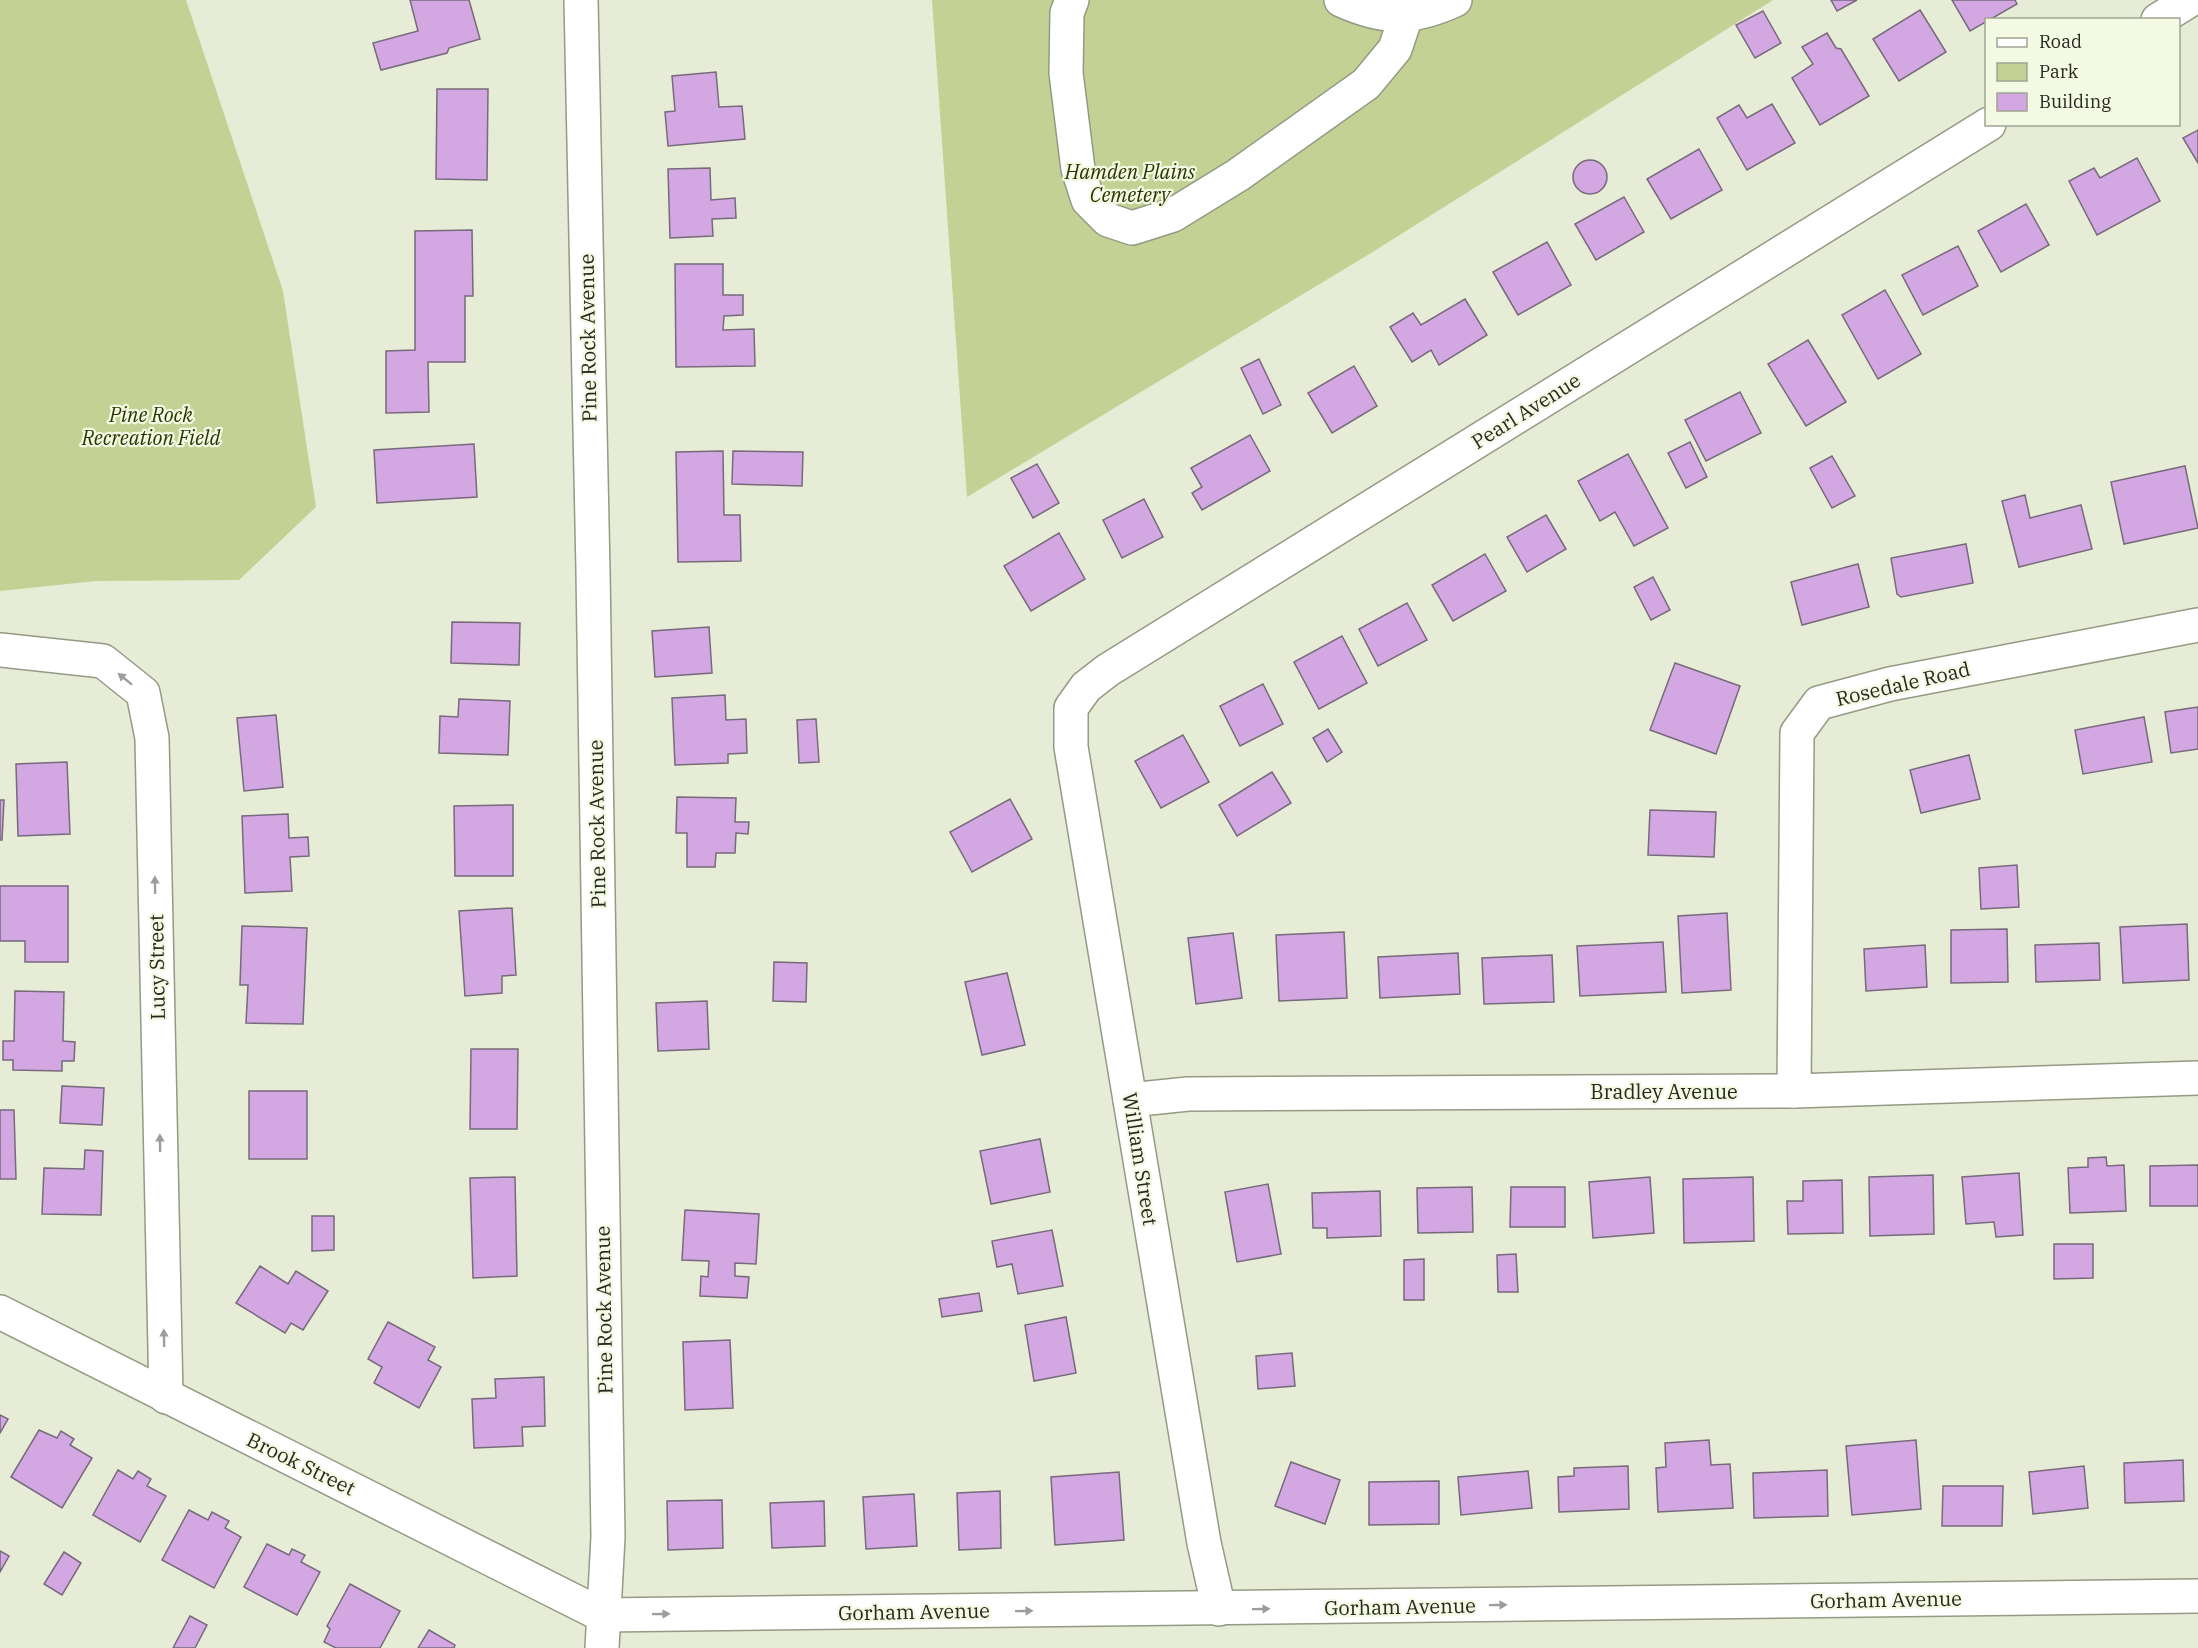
<svg xmlns="http://www.w3.org/2000/svg" width="2198" height="1648" font-family="'IBM Plex Serif',serif">
	<style>
		.green { fill: #c3d294 }
		.building { fill: #d3a8e2; stroke: #776a7c; stroke-width: 1.5 }
		.lines { fill: none; stroke-linecap: round; stroke-linejoin: round }
		.minor-casing { stroke: #949a84; stroke-width: 36 }
		.major-casing { stroke: #949a84; stroke-width: 36 }
		.minor { stroke: #fff; stroke-width: 33 }
		.major { stroke: #fff; stroke-width: 33 }
		.oneway { fill: #9d9e9b }
		.labels { text-anchor: middle; stroke-width: 4.5; stroke-linejoin: round; paint-order: stroke }
		.park-label { font-size: 20px; font-style: italic; fill: #2b3400; stroke: #f3f9e2 }
		.street-label { font-size: 20px; fill: #262820; stroke: #f3f9e2 }
	</style>
	<rect width="100%" height="100%" fill="#e6ecd5"/>
	<g class="green">
		<polygon points="0,0 186,0 283,291 316,507 239,580 96,581 0,591"/>
		<polygon points="932,0 1773,0 1371,253 967,497"/>
	</g>
	<g class="building">
		<polygon points="410,0 469,0 480,39 449,48 447,53 381,70 373,43 418,31"/>
		<polygon points="1831,0 1857,0 1837,11"/>
		<polygon points="1952,0 2015,0 2017,4 1970,31"/>
		<polygon points="1920,10 1946,52 1899,81 1873,39"/>
		<polygon points="1763,11 1781,43 1755,58 1736,25"/>
		<polygon points="1827,33 1836,48 1841,49 1869,96 1820,125 1792,78 1813,64 1802,47"/>
		<polygon points="716,72 719,107 742,106 745,139 668,146 665,112 675,111 672,76"/>
		<polygon points="437,89 488,89 487,180 436,179"/>
		<polygon points="1772,104 1795,143 1747,170 1717,118 1739,105 1747,118"/>
		<polygon points="2198,130 2198,163 2183,138"/>
		<polygon points="1699,149 1722,190 1671,219 1647,179"/>
		<polygon points="2137,158 2160,201 2097,235 2069,181 2094,168 2100,178"/>
		<circle cx="1590" cy="177" r="17"/>
		<polygon points="710,168 711,200 735,198 736,218 712,219 713,236 670,238 668,169"/>
		<polygon points="1624,197 1644,232 1596,260 1575,224"/>
		<polygon points="2026,204 2049,245 2001,272 1978,231"/>
		<polygon points="472,230 473,296 465,296 465,362 428,362 429,412 386,413 386,351 415,350 415,231"/>
		<polygon points="1547,242 1571,285 1518,315 1493,272"/>
		<polygon points="1958,246 1978,286 1923,315 1902,275"/>
		<polygon points="675,264 723,264 723,295 743,295 743,315 724,316 723,330 754,329 755,366 676,367"/>
		<polygon points="1885,290 1921,354 1878,379 1842,315"/>
		<polygon points="1465,299 1487,335 1439,365 1431,350 1412,362 1390,327 1413,313 1421,325"/>
		<polygon points="1808,340 1846,402 1806,426 1768,364"/>
		<polygon points="1259,359 1281,405 1263,414 1241,368"/>
		<polygon points="1354,366 1377,406 1332,433 1308,393"/>
		<polygon points="1740,392 1761,433 1706,461 1685,420"/>
		<polygon points="1250,435 1270,471 1202,510 1192,493 1202,487 1191,468"/>
		<polygon points="1690,442 1707,477 1686,488 1668,453"/>
		<polygon points="474,444 477,497 377,503 374,450"/>
		<polygon points="723,451 724,515 740,515 741,561 678,562 676,452"/>
		<polygon points="733,451 803,452 802,486 732,484"/>
		<polygon points="1628,454 1668,528 1634,546 1615,512 1600,521 1578,481"/>
		<polygon points="1832,456 1855,496 1832,508 1810,468"/>
		<polygon points="1037,464 1059,503 1033,518 1011,478"/>
		<polygon points="2185,466 2198,528 2124,544 2111,482"/>
		<polygon points="2025,495 2030,518 2081,505 2092,549 2019,567 2002,501"/>
		<polygon points="1144,499 1163,537 1122,558 1103,520"/>
		<polygon points="1546,515 1566,549 1527,572 1507,537"/>
		<polygon points="1059,533 1085,579 1031,611 1004,566"/>
		<polygon points="1966,544 1973,583 1901,597 1897,594 1891,558"/>
		<polygon points="1485,554 1506,591 1453,621 1432,585"/>
		<polygon points="1858,564 1869,607 1802,625 1791,582"/>
		<polygon points="1653,577 1670,610 1651,620 1634,587"/>
		<polygon points="1407,603 1427,640 1378,666 1359,629"/>
		<polygon points="452,622 520,623 519,665 451,663"/>
		<polygon points="709,627 712,673 655,677 652,631"/>
		<polygon points="1342,636 1367,683 1319,709 1294,662"/>
		<polygon points="1675,663 1740,686 1716,754 1650,730"/>
		<polygon points="1263,684 1283,724 1240,746 1220,706"/>
		<polygon points="725,695 726,720 746,719 747,753 728,754 728,763 675,765 672,698"/>
		<polygon points="459,699 510,701 508,755 439,753 440,716 458,717"/>
		<polygon points="2198,707 2198,749 2171,753 2165,712"/>
		<polygon points="276,715 283,787 244,791 237,718"/>
		<polygon points="2144,717 2152,762 2083,774 2075,730"/>
		<polygon points="816,719 819,762 799,763 797,720"/>
		<polygon points="1328,729 1342,752 1327,762 1313,738"/>
		<polygon points="1183,735 1209,782 1161,808 1135,761"/>
		<polygon points="1969,755 1980,799 1921,813 1910,770"/>
		<polygon points="67,762 70,834 18,836 16,764"/>
		<polygon points="1272,772 1291,803 1237,836 1219,805"/>
		<polygon points="677,797 736,798 735,822 749,822 748,834 736,833 735,853 716,853 715,867 687,867 687,833 676,833"/>
		<polygon points="1010,799 1032,839 972,872 950,832"/>
		<polygon points="0,800 4,800 2,840 0,840"/>
		<polygon points="513,805 513,876 455,876 454,806"/>
		<polygon points="1650,810 1716,812 1714,857 1648,855"/>
		<polygon points="288,814 289,838 308,837 309,856 290,857 292,891 245,893 242,816"/>
		<polygon points="2017,865 2019,907 1981,909 1979,868"/>
		<polygon points="0,886 68,886 68,962 25,962 25,941 0,941"/>
		<polygon points="512,908 516,975 502,976 502,993 465,996 459,911"/>
		<polygon points="1727,913 1731,990 1682,993 1678,916"/>
		<polygon points="2187,924 2189,980 2123,983 2120,927"/>
		<polygon points="242,926 307,928 303,1024 246,1023 248,985 240,985"/>
		<polygon points="2007,929 2008,982 1951,983 1951,930"/>
		<polygon points="1344,932 1347,998 1279,1001 1276,935"/>
		<polygon points="1233,933 1242,998 1196,1004 1188,938"/>
		<polygon points="1663,942 1666,992 1580,996 1577,946"/>
		<polygon points="2099,943 2100,980 2036,982 2035,945"/>
		<polygon points="1925,945 1927,987 1866,991 1864,949"/>
		<polygon points="1458,953 1460,994 1380,998 1378,957"/>
		<polygon points="1552,955 1554,1002 1484,1004 1482,958"/>
		<polygon points="774,962 807,963 806,1002 773,1001"/>
		<polygon points="1007,973 1025,1045 982,1055 965,982"/>
		<polygon points="15,991 64,992 63,1041 75,1042 74,1061 62,1061 62,1071 13,1070 13,1060 3,1060 3,1041 14,1041"/>
		<polygon points="707,1001 709,1049 658,1051 656,1003"/>
		<polygon points="471,1049 518,1049 517,1129 470,1129"/>
		<polygon points="62,1086 104,1088 102,1125 60,1123"/>
		<rect x="249" y="1091" width="58" height="68"/>
		<polygon points="0,1110 14,1110 16,1179 0,1179"/>
		<polygon points="1040,1139 1050,1192 991,1204 980,1151"/>
		<polygon points="85,1150 103,1151 101,1215 42,1214 44,1168 84,1169"/>
		<polygon points="2106,1157 2107,1166 2124,1165 2126,1211 2070,1213 2068,1168 2088,1167 2088,1158"/>
		<polygon points="2198,1165 2198,1206 2150,1206 2150,1166"/>
		<polygon points="2019,1173 2023,1235 1996,1237 1994,1222 1966,1224 1962,1177"/>
		<polygon points="1933,1175 1934,1234 1870,1236 1869,1177"/>
		<polygon points="515,1177 517,1276 473,1278 470,1178"/>
		<polygon points="1650,1177 1654,1233 1593,1238 1589,1182"/>
		<polygon points="1753,1177 1754,1241 1684,1243 1683,1179"/>
		<polygon points="1842,1180 1843,1233 1788,1234 1787,1201 1803,1201 1803,1181"/>
		<polygon points="1268,1184 1281,1254 1237,1262 1225,1192"/>
		<polygon points="1472,1187 1473,1232 1418,1233 1417,1188"/>
		<polygon points="1511,1187 1565,1187 1565,1227 1510,1227"/>
		<polygon points="1380,1191 1381,1236 1327,1238 1327,1228 1313,1228 1312,1193"/>
		<polygon points="685,1210 759,1214 756,1264 735,1263 735,1276 749,1277 747,1298 700,1296 701,1276 708,1277 709,1261 682,1260"/>
		<polygon points="312,1216 334,1216 334,1250 312,1251"/>
		<polygon points="1052,1230 1063,1286 1018,1294 1012,1264 997,1267 992,1241"/>
		<polygon points="2054,1244 2093,1244 2093,1278 2054,1279"/>
		<polygon points="1516,1254 1518,1292 1498,1292 1497,1255"/>
		<polygon points="1424,1259 1424,1300 1404,1300 1404,1260"/>
		<polygon points="260,1266 288,1284 296,1271 328,1291 303,1330 291,1323 285,1333 236,1303"/>
		<polygon points="979,1293 982,1311 942,1317 939,1299"/>
		<polygon points="1066,1317 1076,1373 1034,1381 1025,1325"/>
		<polygon points="388,1322 435,1347 428,1360 441,1367 419,1408 374,1383 382,1367 368,1359"/>
		<polygon points="730,1340 733,1408 685,1410 683,1342"/>
		<polygon points="1292,1353 1295,1386 1258,1389 1256,1356"/>
		<polygon points="544,1377 545,1426 522,1427 523,1446 474,1448 472,1399 496,1398 495,1379"/>
		<polygon points="0,1415 8,1419 0,1433"/>
		<polygon points="39,1430 57,1438 61,1431 74,1439 70,1445 92,1458 62,1508 11,1477"/>
		<polygon points="1709,1440 1711,1465 1730,1464 1733,1508 1658,1512 1656,1468 1666,1467 1665,1443"/>
		<polygon points="1916,1440 1921,1509 1852,1515 1846,1446"/>
		<polygon points="2183,1460 2184,1501 2125,1503 2124,1463"/>
		<polygon points="1291,1462 1340,1480 1325,1524 1275,1506"/>
		<polygon points="1628,1466 1629,1509 1559,1512 1558,1477 1574,1476 1574,1468"/>
		<polygon points="2084,1466 2088,1508 2033,1514 2029,1472"/>
		<polygon points="118,1470 133,1479 138,1471 151,1479 147,1486 166,1496 140,1542 93,1515"/>
		<polygon points="1827,1470 1828,1516 1754,1518 1753,1473"/>
		<polygon points="1528,1471 1532,1508 1461,1515 1458,1477"/>
		<polygon points="1119,1472 1124,1540 1055,1545 1051,1477"/>
		<polygon points="1439,1481 1439,1524 1369,1525 1369,1482"/>
		<polygon points="1943,1486 2003,1486 2002,1526 1942,1526"/>
		<polygon points="1000,1491 1001,1548 959,1550 957,1493"/>
		<polygon points="914,1494 917,1546 866,1549 863,1497"/>
		<polygon points="722,1500 723,1548 668,1550 667,1501"/>
		<polygon points="824,1501 825,1546 772,1548 770,1503"/>
		<polygon points="189,1510 208,1520 212,1512 229,1521 225,1528 241,1537 214,1588 162,1560"/>
		<polygon points="267,1544 289,1555 292,1549 305,1555 301,1562 320,1572 297,1615 244,1587"/>
		<polygon points="0,1551 9,1556 0,1572"/>
		<polygon points="64,1552 81,1563 62,1595 44,1584"/>
		<polygon points="350,1584 400,1611 380,1648 336,1648 324,1642 330,1629 327,1626"/>
		<polygon points="190,1616 207,1625 195,1648 173,1648"/>
		<polygon points="429,1630 455,1645 454,1648 418,1648"/>
	</g>
	<g class="lines">
		<g class="minor-casing">
			<g id="minor">
				<polyline points="581,0 593,571 608,1537 602,1648"/>
				<polyline points="1072,0 1067,13 1066,73 1078,169 1088,200 1108,220 1132,228 1173,215 1238,175 1366,84 1395,49 1406,16"/>
				<path d="M1341 0C1383 19 1412 20 1455 0"/>
				<polyline points="2158,20 2190,0"/>
				<polyline points="0,650 103,661 143,693 152,738 166,1397"/>
				<polyline points="1794,1091 1797,733 1819,703 1890,684 2198,625"/>
				<polyline points="1130,1100 1188,1094 1794,1091 2198,1078"/>
				<polyline points="1219,1609 1204,1543 1071,747 1071,708 1086,687 1108,670 1989,124"/>
			</g>
		</g>
		<g class="major-casing">
			<polyline id="major" points="0,1312 602,1615 2198,1596"/>
		</g>
		<use href="#minor" class="minor"/>
		<use href="#major" class="major"/>
	</g>
	<defs><path id="oneway-solid" d="M-6-.8H1V-3.2L6.5 0L1 3.2V.8H-6Z" transform="scale(1.5)"/></defs>
	<g class="oneway">
		<use href="#oneway-solid" transform="translate(125 679) rotate(-141)"/>
		<use href="#oneway-solid" transform="translate(155 885) rotate(-91)"/>
		<use href="#oneway-solid" transform="translate(160 1143) rotate(-91)"/>
		<use href="#oneway-solid" transform="translate(164 1338) rotate(-91)"/>
		<use href="#oneway-solid" transform="translate(1498 1605) rotate(-1)"/>
		<use href="#oneway-solid" transform="translate(1261 1609) rotate(-1)"/>
		<use href="#oneway-solid" transform="translate(1024 1611) rotate(-1)"/>
		<use href="#oneway-solid" transform="translate(661 1614) rotate(-1)"/>
	</g>
	<g class="labels">
		<g class="park-label">
			<text x="1130" y="179">Hamden Plains<tspan x="1130" dy="23">Cemetery</tspan></text>
			<text x="151" y="422">Pine Rock<tspan x="151" dy="23">Recreation Field</tspan></text>
		</g>
		<g class="street-label">
			<text transform="translate(588 338) rotate(-91)" y="7">Pine Rock Avenue</text>
			<text transform="translate(1526 411) rotate(-32)" y="7">Pearl Avenue</text>
			<text transform="translate(1903 684) rotate(-13)" y="7">Rosedale Road</text>
			<text transform="translate(597 824) rotate(-91)" y="7">Pine Rock Avenue</text>
			<text transform="translate(157 967) rotate(-91)" y="7">Lucy Street</text>
			<text x="1664" y="1099">Bradley Avenue</text>
			<text transform="translate(1140 1159) rotate(81)" y="7">William Street</text>
			<text transform="translate(604 1310) rotate(-91)" y="7">Pine Rock Avenue</text>
			<text transform="translate(301 1464) rotate(26)" y="7">Brook Street</text>
			<text transform="translate(1886 1600) rotate(-1)" y="7">Gorham Avenue</text>
			<text transform="translate(1400 1607) rotate(-1)" y="7">Gorham Avenue</text>
			<text transform="translate(914 1612) rotate(-1)" y="7">Gorham Avenue</text>
		</g>
	</g>
	<rect x="1985" y="18" width="195" height="108" fill="#f3f9e2" stroke="#a1a594" stroke-width="1.5"/>
	<rect x="1997" y="38" width="30" height="9" fill="#ffffff" stroke="#a1a594" stroke-width="1.5"/>
	<text x="2039" y="48" font-size="18" fill="#262820">Road</text>
	<rect x="1997" y="63" width="30" height="18" fill="#c3d294" stroke="#a1a594" stroke-width="1.5"/>
	<text x="2039" y="78" font-size="18" fill="#262820">Park</text>
	<rect x="1997" y="93" width="30" height="18" fill="#d3a8e2" stroke="#a1a594" stroke-width="1.5"/>
	<text x="2039" y="108" font-size="18" fill="#262820">Building</text>
</svg>
